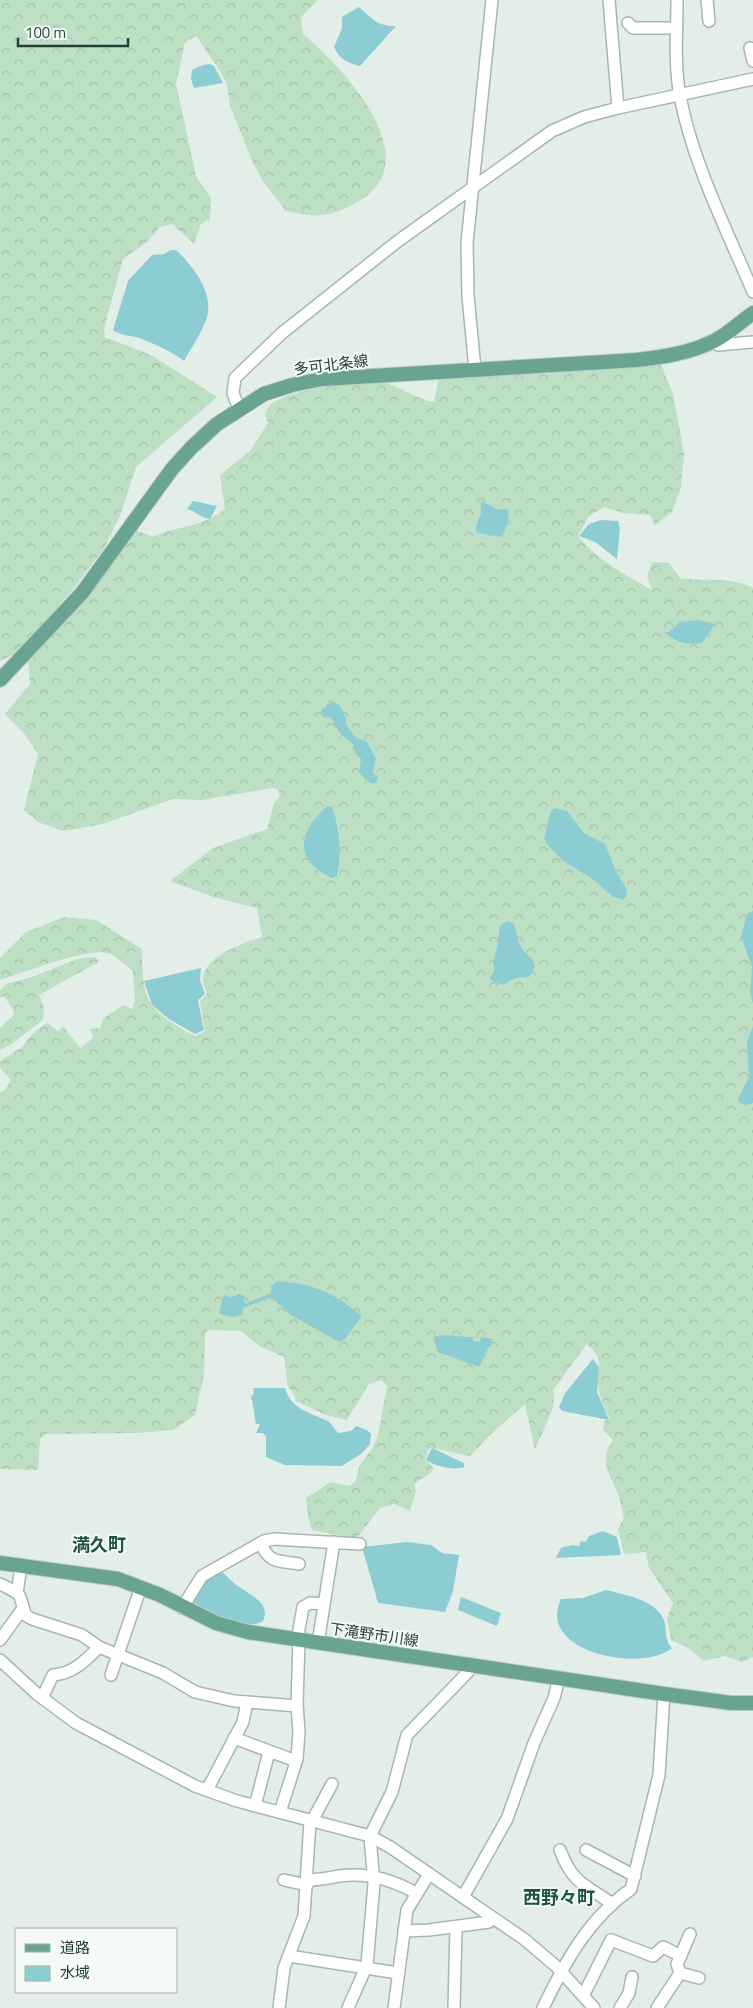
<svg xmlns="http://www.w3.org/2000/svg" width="753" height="2008" font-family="'Titillium Web','Noto Sans JP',sans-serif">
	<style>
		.forest { fill: url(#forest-crowns) }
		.water { fill: #8ccdd3 }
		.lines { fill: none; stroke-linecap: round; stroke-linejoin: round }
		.minor-casing { stroke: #a6b6b0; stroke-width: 14 }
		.major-casing { stroke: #c1cac7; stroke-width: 16 }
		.minor { stroke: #fff; stroke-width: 11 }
		.major { stroke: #68a491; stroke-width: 14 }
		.labels { text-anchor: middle; stroke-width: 4; stroke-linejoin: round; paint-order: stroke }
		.street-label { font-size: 15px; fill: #234036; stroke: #f5faf7 }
		.quarter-label { font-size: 18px; font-weight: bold; fill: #1e5343; stroke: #f5faf7 }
	</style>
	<defs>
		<pattern id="forest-crowns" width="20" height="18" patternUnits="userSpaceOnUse" patternTransform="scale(1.25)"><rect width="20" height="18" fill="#bddfc4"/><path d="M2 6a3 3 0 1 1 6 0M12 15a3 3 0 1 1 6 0" fill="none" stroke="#a2c0a9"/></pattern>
	</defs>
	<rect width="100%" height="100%" fill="#e4eee9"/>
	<g class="forest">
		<path d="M0 0H318L301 17 303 34C342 66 430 160 359 201 330 218 318 218 286 211L264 183 253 163 230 106 227 85 220 71 196 36 185 42 176 84 196 176 211 198 210 219 201 224 194 244 172 224 160 227 147 242 123 259 104 329 105 337 151 355 217 397 136 467 121 513 105 547 74 588 20 651 0 661Z"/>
		<path d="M660 362 673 394 684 454 681 488 672 512 655 525 650 515 623 513 604 507 588 517 578 536C597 560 626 575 652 590L647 576 652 562 669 563 680 578C704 582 731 576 753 588V1657L742 1662 725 1656 704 1661 688 1648 671 1640 667 1618 673 1603 649 1568 646 1552 624 1554 618 1529 624 1518C622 1511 621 1502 618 1495 610 1473 598 1463 613 1440L603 1430 605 1420H610C606 1411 601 1401 599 1391 595 1371 607 1360 587 1344L554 1389 553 1408 535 1450 525 1404 492 1433 470 1456 431 1448 428 1450 425 1460 433 1467 432 1472 414 1484 416 1491 410 1511 394 1504 380 1508 356 1539 312 1530 308 1516 306 1498 331 1482 349 1486 355 1482 360 1465 373 1447 378 1435 387 1386 381 1380 369 1384 347 1420 326 1415 296 1401 293 1392 288 1387 284 1357 259 1346 241 1331 209 1330 205 1333 204 1375 195 1415 173 1430 136 1433 46 1434 40 1439 38 1470 0 1469V1092L5 1090 11 1080 0 1068V1061L22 1047 34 1032 47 1023 58 1031 63 1026 80 1048 93 1038 90 1029 100 1028 104 1018 124 1005 132 1009 135 1000 133 971C126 966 119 958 111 954 92 945 23 973 0 980V958L26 932 64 917 96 920 142 949C142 1002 148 1011 195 1036L205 1031 200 1001 207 994C206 990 202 984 203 979 204 956 243 943 262 937L257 908 216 898 170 881 213 848 267 829 274 803 280 796 279 790 273 788 202 800 173 799 103 824 63 831 38 822 24 810 38 754 24 733 5 714 30 684 28 657 136 530 152 537C179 525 201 528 225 509L220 475 250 451 268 423 265 415C266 412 268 407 270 405 286 390 359 379 380 382 399 385 415 399 434 402L439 377 529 372 545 374Z"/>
		<polygon points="94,957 99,960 97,963 39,995 44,1007 43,1020 10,1045 0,1050 0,1028 14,1015 13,1010 4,996 0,998 0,990 6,984 32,977 77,959"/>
	</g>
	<g class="water">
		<path d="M359 7C373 19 376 26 396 26L360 66C348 63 339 59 334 47L342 28V17Z"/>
		<polygon points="210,64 214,66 223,83 194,88 191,79 192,70 203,65"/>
		<path d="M171 250H176C193 266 216 295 206 320 201 334 191 348 184 361 171 351 155 344 139 338 129 335 121 336 113 330L128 281 152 255 164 254Z"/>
		<path d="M193 501 217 506 210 519C200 518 196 511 187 509Z"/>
		<polygon points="481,501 497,509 509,510 508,523 502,537 478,533 475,529 481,513"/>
		<polygon points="601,520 618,521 620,529 617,559 595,542 579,536 589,524"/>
		<path d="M699 620 715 624 702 643C687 646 676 642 664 632H669L680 622Z"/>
		<polygon points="332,702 339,704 346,718 346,724 355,737 367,742 376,759 372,773 378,777 376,783 370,783 359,773 361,759 355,753 353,744 340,733 331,718 323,717 321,710"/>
		<path d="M327 806 332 807C340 831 342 852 337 876L332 878C325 874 317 870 312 864 293 845 311 820 327 806Z"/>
		<polygon points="554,808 567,811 585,834 605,844 615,869 626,888 627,895 624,900 613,897 594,880 562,860 546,843 544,838 551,811"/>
		<polygon points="753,911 753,1004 750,992 752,967 741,936 747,914"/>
		<path d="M507 921 514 924C517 931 517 940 521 947 526 958 543 960 529 977L516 978 502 985 491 980 490 977 494 971 493 962C496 958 499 934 500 926Z"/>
		<polygon points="201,968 200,980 205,994 198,1000 204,1030 195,1034 169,1019 152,1005 144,981"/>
		<polygon points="753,1026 753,1103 745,1105 739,1102 738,1099 749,1077 747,1041"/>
		<path d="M277 1281C313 1283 334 1293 362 1316L345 1339 339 1342 291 1315 271 1297 243 1308 242 1315 233 1317 219 1314 224 1295 231 1297 240 1294 244 1296 245 1304 271 1293V1286Z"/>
		<polygon points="444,1335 469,1337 473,1337 473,1341 480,1342 481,1337 493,1339 479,1367 438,1352 433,1337"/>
		<polygon points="593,1359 599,1367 597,1392 609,1420 562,1411 559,1407 565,1393"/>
		<path d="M253 1388H285C291 1409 310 1413 328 1421 331 1423 335 1431 339 1433L351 1431 356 1426 367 1430 371 1434 370 1444 361 1454 342 1466 285 1465 266 1457V1436L262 1433H256L260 1424H256C254 1416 254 1406 251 1397L254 1393Z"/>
		<path d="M432 1448 464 1463V1467C452 1471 436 1466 426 1460Z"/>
		<polygon points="603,1531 617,1537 621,1555 556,1558 561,1548 572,1545 579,1546 581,1541 586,1542 589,1536"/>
		<polygon points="407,1542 431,1545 442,1553 459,1555 453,1591 445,1612 378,1603 362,1547"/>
		<path d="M219 1570C227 1575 233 1584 241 1588 252 1596 271 1604 263 1621 246 1633 206 1612 189 1605L204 1579Z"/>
		<path d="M606 1590C625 1595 653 1599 663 1618 668 1627 663 1639 672 1648 647 1670 560 1657 557 1617 557 1611 558 1604 561 1599L583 1598Z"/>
		<polygon points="461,1597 501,1613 497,1626 458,1610"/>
	</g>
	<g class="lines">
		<g class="minor-casing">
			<g id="minor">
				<polyline points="609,0 618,108"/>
				<path d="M677 0C677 31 674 65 680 96 693 164 726 228 753 292"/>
				<polyline points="707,0 709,21"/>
				<polyline points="628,23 633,28 677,28"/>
				<polyline points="750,48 753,61"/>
				<polyline points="715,340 718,345 753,342"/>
				<polyline points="475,369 468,296 467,243 492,0"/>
				<polyline points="239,409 233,393 235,378 282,333 398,241 552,131 584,117 618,108 753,79"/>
				<path d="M261 1543C268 1563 279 1561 299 1564"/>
				<path d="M0 1584C23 1595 19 1592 25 1615L32 1619 82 1635 99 1647 163 1673 195 1692 234 1701 297 1706"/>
				<polyline points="17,1593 21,1566"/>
				<polyline points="182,1608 202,1576 264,1541 274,1539 360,1544"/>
				<polyline points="0,1640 21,1611 24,1610"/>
				<polyline points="297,1641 303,1607 310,1603 324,1604"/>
				<polyline points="318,1643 334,1542"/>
				<polyline points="0,1660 37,1694 76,1723 195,1786 237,1801 370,1836 390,1847 524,1939 557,1967 594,2008"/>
				<polyline points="111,1675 141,1587"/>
				<path d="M42 1698 53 1675C73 1674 86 1660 99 1647"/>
				<polyline points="234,1738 296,1761"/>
				<polyline points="207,1790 243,1722 247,1702"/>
				<polyline points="255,1806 269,1752"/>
				<polyline points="280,1812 297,1759 299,1732 297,1704 299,1641"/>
				<polyline points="312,1821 332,1784"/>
				<path d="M560 1850C573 1884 584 1884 611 1903"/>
				<polyline points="586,1850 635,1876"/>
				<polyline points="284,1880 307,1885"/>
				<path d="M307 1880C319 1880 328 1878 339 1876 366 1872 393 1880 416 1893"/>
				<polyline points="463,1897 507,1819 534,1743 554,1698 559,1678"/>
				<polyline points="404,1931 429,1930 489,1922 492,1918"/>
				<polyline points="289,1956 398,1973"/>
				<polyline points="680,1973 699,1978"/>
				<polyline points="583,1996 611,1940 653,1956 663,1947 681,1956"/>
				<polyline points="279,2008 284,1968 304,1916 310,1821"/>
				<polyline points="348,2008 367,1965 374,1884 370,1836 392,1792 407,1735 468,1672 470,1665"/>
				<polyline points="394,2008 407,1910 429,1874"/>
				<polyline points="454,2008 456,1927"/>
				<path d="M543 2008C565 1962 588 1919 631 1889L659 1775 664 1694"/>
				<polyline points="620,2008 629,1993 632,1977"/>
				<polyline points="657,2008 680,1973 677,1964 690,1934"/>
			</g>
		</g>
		<g class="major-casing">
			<g id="major">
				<path d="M0 680 82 593 172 469 191 448 217 424 264 394 292 385 322 379 637 360C663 357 690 353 714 341 728 334 740 322 753 313"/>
				<polyline points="0,1563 118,1579 160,1595 216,1623 248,1632 664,1694 731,1703 753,1703"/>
			</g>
		</g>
		<use href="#minor" class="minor"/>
		<use href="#major" class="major"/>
	</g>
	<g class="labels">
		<g class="street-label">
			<text transform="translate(331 365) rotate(-7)" y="5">多可北条線</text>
			<text transform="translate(374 1635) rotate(8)" y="5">下滝野市川線</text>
		</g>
		<g class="quarter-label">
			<text x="99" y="1551">満久町</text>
			<text x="559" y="1904">西野々町</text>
		</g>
	</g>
	<rect x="15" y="1928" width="162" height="65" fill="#f5faf7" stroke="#a1b0aa"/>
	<rect x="25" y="1944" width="25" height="8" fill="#68a491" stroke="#a1b0aa"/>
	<text x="60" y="1953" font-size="15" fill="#234036">道路</text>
	<rect x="25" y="1966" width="25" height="15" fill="#8ccdd3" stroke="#a1b0aa"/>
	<text x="60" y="1978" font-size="15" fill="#234036">水域</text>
	<path d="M18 38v8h110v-8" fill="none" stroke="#234036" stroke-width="2.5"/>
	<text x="25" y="38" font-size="15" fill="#234036" stroke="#f5faf7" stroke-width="4" paint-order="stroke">100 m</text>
</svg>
